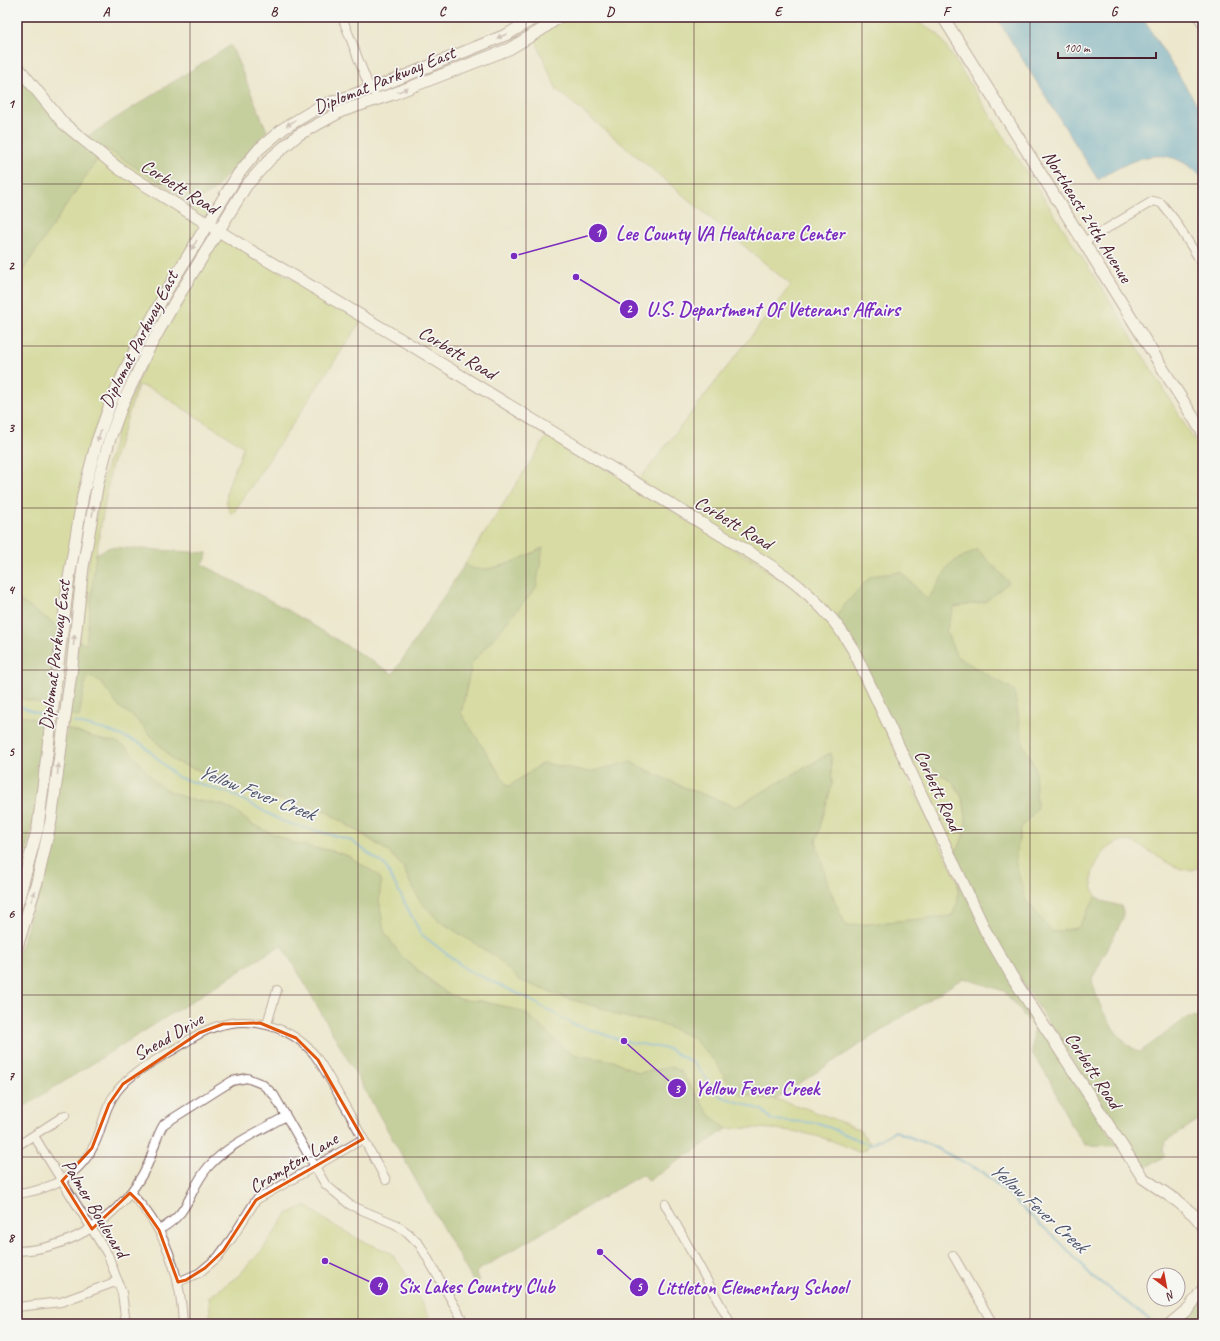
<svg xmlns="http://www.w3.org/2000/svg" width="1220" height="1341" font-family="Caveat,sans-serif">
	<style>
		.green { fill: #bece71; stroke: #84764e }
		.forest { fill: #96b163; stroke: #706847 }
		.water { fill: #53a3cd; stroke: #4e617c }
		.lines { fill: none; stroke-linecap: round; stroke-linejoin: round }
		.stream { stroke: #53a3cd; stroke-width: 2 }
		.street-casing { stroke: #836564; stroke-width: 10 }
		.secondary-casing { stroke: #836564; stroke-width: 13 }
		.street { stroke: #fff; stroke-width: 8 }
		.secondary { stroke: #fff; stroke-width: 11 }
		.oneway { fill: #ae9aa0 }
		.marked { fill: none; stroke: #e0560e; stroke-width: 3; stroke-linejoin: round }
		.grid { fill: none; stroke: #4a1f2b; stroke-width: 1; stroke-opacity: 0.55 }
		.labels { text-anchor: middle; stroke-width: 3.5; stroke-linejoin: round; paint-order: stroke }
		.street-label { font-size: 19px; fill: #4a1f2b; stroke: #f6f6f2 }
		.water-label { font-size: 20px; font-style: italic; fill: #4e546c; stroke: #f6f6f2 }
		.leader { fill: none; stroke: #7b2cbf; stroke-width: 1.5 }
		.callout-dot { fill: #7b2cbf; stroke: #f6f6f2; stroke-width: 1.5 }
		.mark-label { font-size: 12px; text-anchor: middle; font-weight: bold; fill: #fff }
		.callout-label { font-size: 20px; text-anchor: middle; font-weight: bold; fill: #7b2cbf; stroke: #f6f6f2; stroke-width: 3.5; stroke-linejoin: round; paint-order: stroke }
		.neatline { fill: none; stroke: #4a1f2b; stroke-width: 1.5 }
		.grid-label { font-size: 13px; text-anchor: middle; font-weight: bold; fill: #4a1f2b }
	</style>
	<rect width="100%" height="100%" fill="#f6f6f2"/>
	<filter id="ink" filterUnits="userSpaceOnUse"><feTurbulence type="fractalNoise" baseFrequency=".025" numOctaves="2"/><feDisplacementMap in="SourceGraphic" scale="8" xChannelSelector="R" yChannelSelector="G"/><feConvolveMatrix kernelMatrix="1 2 1 2 8 2 1 2 1" color-interpolation-filters="sRGB"/></filter>
	<filter id="wash" filterUnits="userSpaceOnUse"><feTurbulence type="fractalNoise" baseFrequency=".012" numOctaves="4" result="noise"/><feDisplacementMap in="SourceGraphic" scale="16" xChannelSelector="R" yChannelSelector="G"/><feGaussianBlur stdDeviation="0.9" result="paint"/><feColorMatrix in="noise" values="0 0 0 0 0 0 0 0 0 0 0 0 0 0 0 0 0 1.4 0 .05"/><feComposite in="paint" operator="in"/></filter>
	<g filter="url(#wash)">
		<rect width="100%" height="100%" fill="#ede7ce"/>
		<g class="green">
			<path d="M565 17H910L938 34 1103 290 1203 454V866C1199 867 1195 869 1191 870 1157 871 1128 811 1098 861 1090 873 1090 884 1096 896L1078 928 1051 932 1025 899 1015 861 1021 828 1037 809 1035 768 1023 745 1014 691 956 656 946 631 954 607 985 602 1008 581 977 549 950 564 928 600 901 572 871 576 842 608 836 617 639 480 791 285 557 90 535 39Z"/>
			<polygon points="105,148 209,212 205,218 102,152"/>
			<polygon points="98,158 202,224 107,400 59,627 17,599 17,279"/>
			<polygon points="208,228 213,232 129,382 125,380 145,340"/>
			<path d="M219 236 362 320 232 515C216 494 239 468 243 446L154 390 138 385 111 468 96 554 86 646 78 640 81 606 102 483 121 420 150 354Z"/>
			<path d="M549 433 797 589 835 630 848 652 958 882V901L952 916 846 926 829 888 816 842 832 784 830 753 736 807 681 786 630 762 589 772 543 763 508 787 461 713 472 663 535 588 542 548C526 557 481 580 465 564Z"/>
			<path d="M92 677 102 682 118 706 134 717 174 761 286 801 322 809 389 852 403 867 410 883 438 920 496 957 519 980 569 999 599 1007 617 1015 637 1020H651L693 1037 718 1065 732 1089 753 1097 775 1099 805 1108 849 1125 859 1130 871 1144 865 1150 857 1152C819 1131 771 1126 727 1129L710 1115 680 1071H650L638 1073 615 1061 579 1056 565 1050 535 1021 525 1013 506 1007 480 1001 462 1000 445 992 401 956 383 931 379 899 381 883 378 875 348 856 329 850 314 848 294 843 251 824 238 813 223 805 189 799 171 792 155 782 127 748 115 742 106 741 67 729 69 714 79 717 86 678Z"/>
			<polygon points="17,697 49,706 47,723 17,714"/>
			<path d="M909 761C921 760 929 766 938 772 942 776 948 779 953 783 970 803 970 835 953 855Z"/>
			<polygon points="306,1205 325,1220 358,1239 391,1253 403,1269 433,1324 211,1324 209,1297 238,1276 263,1249 287,1214"/>
		</g>
		<g class="forest">
			<polygon points="231,45 267,131 214,190 193,204 105,148 102,152 85,138"/>
			<polygon points="17,72 98,158 17,279"/>
			<path d="M110 547 207 553 206 559 202 564 211 569 288 610 393 674 465 564C481 580 526 556 543 548L536 588 472 663 461 713 508 787 543 763 589 772 630 762 681 786 736 807 831 753 832 784 816 842 829 888 846 926 952 916 958 901V882L1117 1146 1085 1145 1070 1124 1053 1085 1032 1053 1034 1028 1004 991 963 978 775 1099 741 1095 732 1089 718 1065 692 1037 651 1020H637L617 1015 599 1007 569 999 519 980 496 957 438 920 419 900 403 867 389 852 363 834 322 809 252 793 224 778 201 771 174 761 134 717 118 706 101 682 92 677 86 678 79 717 69 714 78 640 86 645 96 554Z"/>
			<path d="M977 549 1009 582 985 602 954 607 946 631 957 657 1014 690 1023 745 1035 768 1037 809 1021 828 1015 860 1025 899 1052 932 1078 928 1096 896 1102 901 1121 906 1123 911V918L1092 979C1097 1005 1115 1041 1140 1052L1188 1017 1203 1016V1117L1166 1141 1162 1150 1165 1156 1142 1170 988 928 953 855C970 835 970 803 953 783 948 779 942 776 938 772 929 766 921 760 909 761L836 617 842 608 871 576 901 572 928 600 950 564Z"/>
			<polygon points="17,599 59,627 49,706 17,697"/>
			<polygon points="17,714 47,723 37,806 17,892"/>
			<polygon points="67,729 106,741 115,741 127,748 155,782 171,792 189,799 223,805 238,813 251,824 294,843 314,848 329,850 348,856 378,875 381,883 379,899 384,931 401,956 430,981 445,992 462,1000 480,1001 506,1007 525,1013 535,1021 565,1050 579,1056 615,1061 638,1073 671,1067 680,1071 710,1115 727,1129 648,1181 645,1176 641,1175 477,1271 476,1274 479,1281 474,1283 302,979 281,945 17,1111 17,957 27,928"/>
			<polygon points="1203,1301 1203,1324 1175,1324"/>
		</g>
		<path class="water" d="M996 17H1142L1203 114V179C1168 140 1135 157 1098 180Z"/>
		<g class="lines">
			<g class="stream">
				<polyline points="17,705 42,715"/>
				<polyline points="74,722 109,731 142,744 177,777 232,794 284,822 350,840 385,865 421,934 466,969 523,996 573,1024 624,1041 668,1049 694,1063 720,1096 762,1110 772,1120 819,1123 870,1145 895,1131 932,1146 983,1172 1061,1243 1092,1276 1150,1320 1153,1324"/>
			</g>
		</g>
	</g>
	<g filter="url(#ink)">
		<g class="lines">
			<g class="street-casing">
				<g id="street">
					<polyline points="342,17 370,89 374,92"/>
					<polyline points="1198,17 1203,25"/>
					<polyline points="1084,242 1153,201 1161,203 1174,219 1203,265"/>
					<polyline points="267,1024 277,990"/>
					<polyline points="34,1136 108,1255 122,1293 126,1324"/>
					<polyline points="17,1146 65,1115"/>
					<path d="M130 1193C165 1226 181 1276 183 1324"/>
					<path d="M17 1194C56 1189 86 1172 99 1133 104 1118 107 1104 117 1091 133 1070 161 1058 183 1044 193 1037 203 1031 215 1027 250 1015 290 1026 314 1054 326 1070 335 1089 345 1106 359 1131 373 1156 386 1180"/>
					<polyline points="665,1204 731,1324"/>
					<path d="M159 1230C193 1211 187 1191 209 1166 229 1144 260 1131 286 1116"/>
					<path d="M17 1251C73 1249 122 1216 147 1166 154 1152 155 1137 164 1124L232 1081 247 1078 262 1084 274 1095 325 1184 350 1205 395 1224 408 1233 420 1245 465 1324"/>
					<polyline points="953,1255 993,1324"/>
					<polyline points="178,1282 199,1273 218,1257 232,1238 256,1200 363,1139"/>
					<polyline points="17,1307 61,1302 118,1281"/>
				</g>
			</g>
			<g class="secondary-casing">
				<g id="secondary">
					<polyline points="943,17 1203,433"/>
					<path d="M17 66 63 123 118 168 238 243 414 347 752 554C794 579 829 607 854 651L985 930 1013 978 1143 1178 1177 1201 1194 1215 1203 1226"/>
					<polyline points="17,905 38,827 68,584 83,495 97,441 111,402 127,366 167,290 239,173 259,149 284,128 321,106 390,82 486,43 508,34 536,17"/>
					<polyline points="17,947 37,882 51,821 72,666 83,567 98,482 109,441 123,403 147,352 176,300 246,186 271,158 298,135 342,111 393,94 509,49 541,30 559,17"/>
					<polyline points="1170,1324 1189,1308 1203,1289"/>
				</g>
			</g>
			<use href="#street" class="street"/>
			<use href="#secondary" class="secondary"/>
		</g>
		<defs><path id="oneway-solid" d="M-6-.8H1V-3.2L6.5 0L1 3.2V.8H-6Z"/></defs>
		<g class="oneway">
			<use href="#oneway-solid" transform="translate(502 36) rotate(157)"/>
			<use href="#oneway-solid" transform="translate(403 90) rotate(-22)"/>
			<use href="#oneway-solid" transform="translate(291 123) rotate(147)"/>
			<use href="#oneway-solid" transform="translate(194 245) rotate(121)"/>
			<use href="#oneway-solid" transform="translate(99 436) rotate(108)"/>
			<use href="#oneway-solid" transform="translate(93 511) rotate(-80)"/>
			<use href="#oneway-solid" transform="translate(74 640) rotate(-84)"/>
			<use href="#oneway-solid" transform="translate(58 769) rotate(-84)"/>
			<use href="#oneway-solid" transform="translate(33 896) rotate(-74)"/>
		</g>
	</g>
	<path d="M0 0H1220V1341H0ZM260 1023 296 1038 318 1060 363 1139 256 1200 223 1251 205 1268 186 1280 178 1282 159 1230 141 1204 130 1193 92 1229 62 1181 92 1148 109 1104 123 1084 199 1033 223 1024Z" fill="#ede7ce" fill-opacity=".55" fill-rule="evenodd"/>
	<path class="marked" d="M260 1023 296 1038 318 1060 363 1139 256 1200 223 1251 205 1268 186 1280 178 1282 159 1230 141 1204 130 1193 92 1229 62 1181 92 1148 109 1104 123 1084 199 1033 223 1024Z"/>
	<path class="grid" d="M190 17V1324M358 17V1324M526 17V1324M694 17V1324M862 17V1324M1030 17V1324M17 184H1203M17 346H1203M17 508H1203M17 670H1203M17 833H1203M17 995H1203M17 1157H1203"/>
	<g class="labels">
		<g class="street-label">
			<text transform="translate(384 79) rotate(-22)" y="7">Diplomat Parkway East</text>
			<text transform="translate(180 186) rotate(32)" y="7">Corbett Road</text>
			<text transform="translate(1088 216) rotate(58)" y="7">Northeast 24th Avenue</text>
			<text transform="translate(138 339) rotate(-63)" y="7">Diplomat Parkway East</text>
			<text transform="translate(458 352) rotate(31)" y="7">Corbett Road</text>
			<text transform="translate(734 522) rotate(31)" y="7">Corbett Road</text>
			<text transform="translate(54 655) rotate(-83)" y="7">Diplomat Parkway East</text>
			<text transform="translate(939 790) rotate(65)" y="7">Corbett Road</text>
			<text transform="translate(168 1036) rotate(-30)" y="7">Snead Drive</text>
			<text transform="translate(1094 1070) rotate(57)" y="7">Corbett Road</text>
			<text transform="translate(293 1162) rotate(-31)" y="7">Crampton Lane</text>
			<text transform="translate(96 1208) rotate(59)" y="7">Palmer Boulevard</text>
		</g>
		<g class="water-label">
			<text transform="translate(257 792) rotate(21)" y="7">Yellow Fever Creek</text>
			<text transform="translate(1039 1207) rotate(42)" y="7">Yellow Fever Creek</text>
		</g>
	</g>
	<path class="leader" d="M514 256L598 233M576 277L629 309M624 1041L677 1088M325 1261L379 1286M600 1252L639 1287"/>
	<g class="callout-dot">
		<circle cx="514" cy="256" r="4"/>
		<circle cx="576" cy="277" r="4"/>
		<circle cx="624" cy="1041" r="4"/>
		<circle cx="325" cy="1261" r="4"/>
		<circle cx="600" cy="1252" r="4"/>
		<circle cx="598" cy="233" r="10"/>
		<circle cx="629" cy="309" r="10"/>
		<circle cx="677" cy="1088" r="10"/>
		<circle cx="379" cy="1286" r="10"/>
		<circle cx="639" cy="1287" r="10"/>
	</g>
	<g class="mark-label">
		<text x="598" y="237">1</text>
		<text x="629" y="313">2</text>
		<text x="677" y="1093">3</text>
		<text x="379" y="1290">4</text>
		<text x="639" y="1291">5</text>
	</g>
	<g class="callout-label">
		<text x="730" y="240">Lee County VA Healthcare Center</text>
		<text x="773" y="316">U.S. Department Of Veterans Affairs</text>
		<text x="757" y="1095">Yellow Fever Creek</text>
		<text x="476" y="1293">Six Lakes Country Club</text>
		<text x="752" y="1294">Littleton Elementary School</text>
	</g>
	<rect width="1220" height="1341" fill="none" stroke="#f6f6f2" stroke-width="44"/>
	<g transform="translate(1166 1287) rotate(148)"><circle r="19" fill="#f6f6f2" stroke="#b1a0a2"/>
	<path d="M0-3L7 15L0 10L-7 15Z" fill="#c8321e"/>
	<text y="-6" font-size="11" font-weight="bold" text-anchor="middle" fill="#4a1f2b">N</text>
	</g>
	<path d="M1058 52v6h98v-6" fill="none" stroke="#4a1f2b" stroke-width="2"/>
	<text x="1064" y="52" font-size="12" fill="#4a1f2b" stroke="#f6f6f2" stroke-width="3" paint-order="stroke">100 m</text>
	<rect x="22" y="22" width="1176" height="1297" class="neatline"/>
	<g class="grid-label">
		<text x="106" y="16">A</text>
		<text x="274" y="16">B</text>
		<text x="442" y="16">C</text>
		<text x="610" y="16">D</text>
		<text x="778" y="16">E</text>
		<text x="946" y="16">F</text>
		<text x="1114" y="16">G</text>
		<text x="11" y="108">1</text>
		<text x="11" y="270">2</text>
		<text x="11" y="432">3</text>
		<text x="11" y="594">4</text>
		<text x="11" y="756">5</text>
		<text x="11" y="918">6</text>
		<text x="11" y="1080">7</text>
		<text x="11" y="1242">8</text>
	</g>
</svg>
